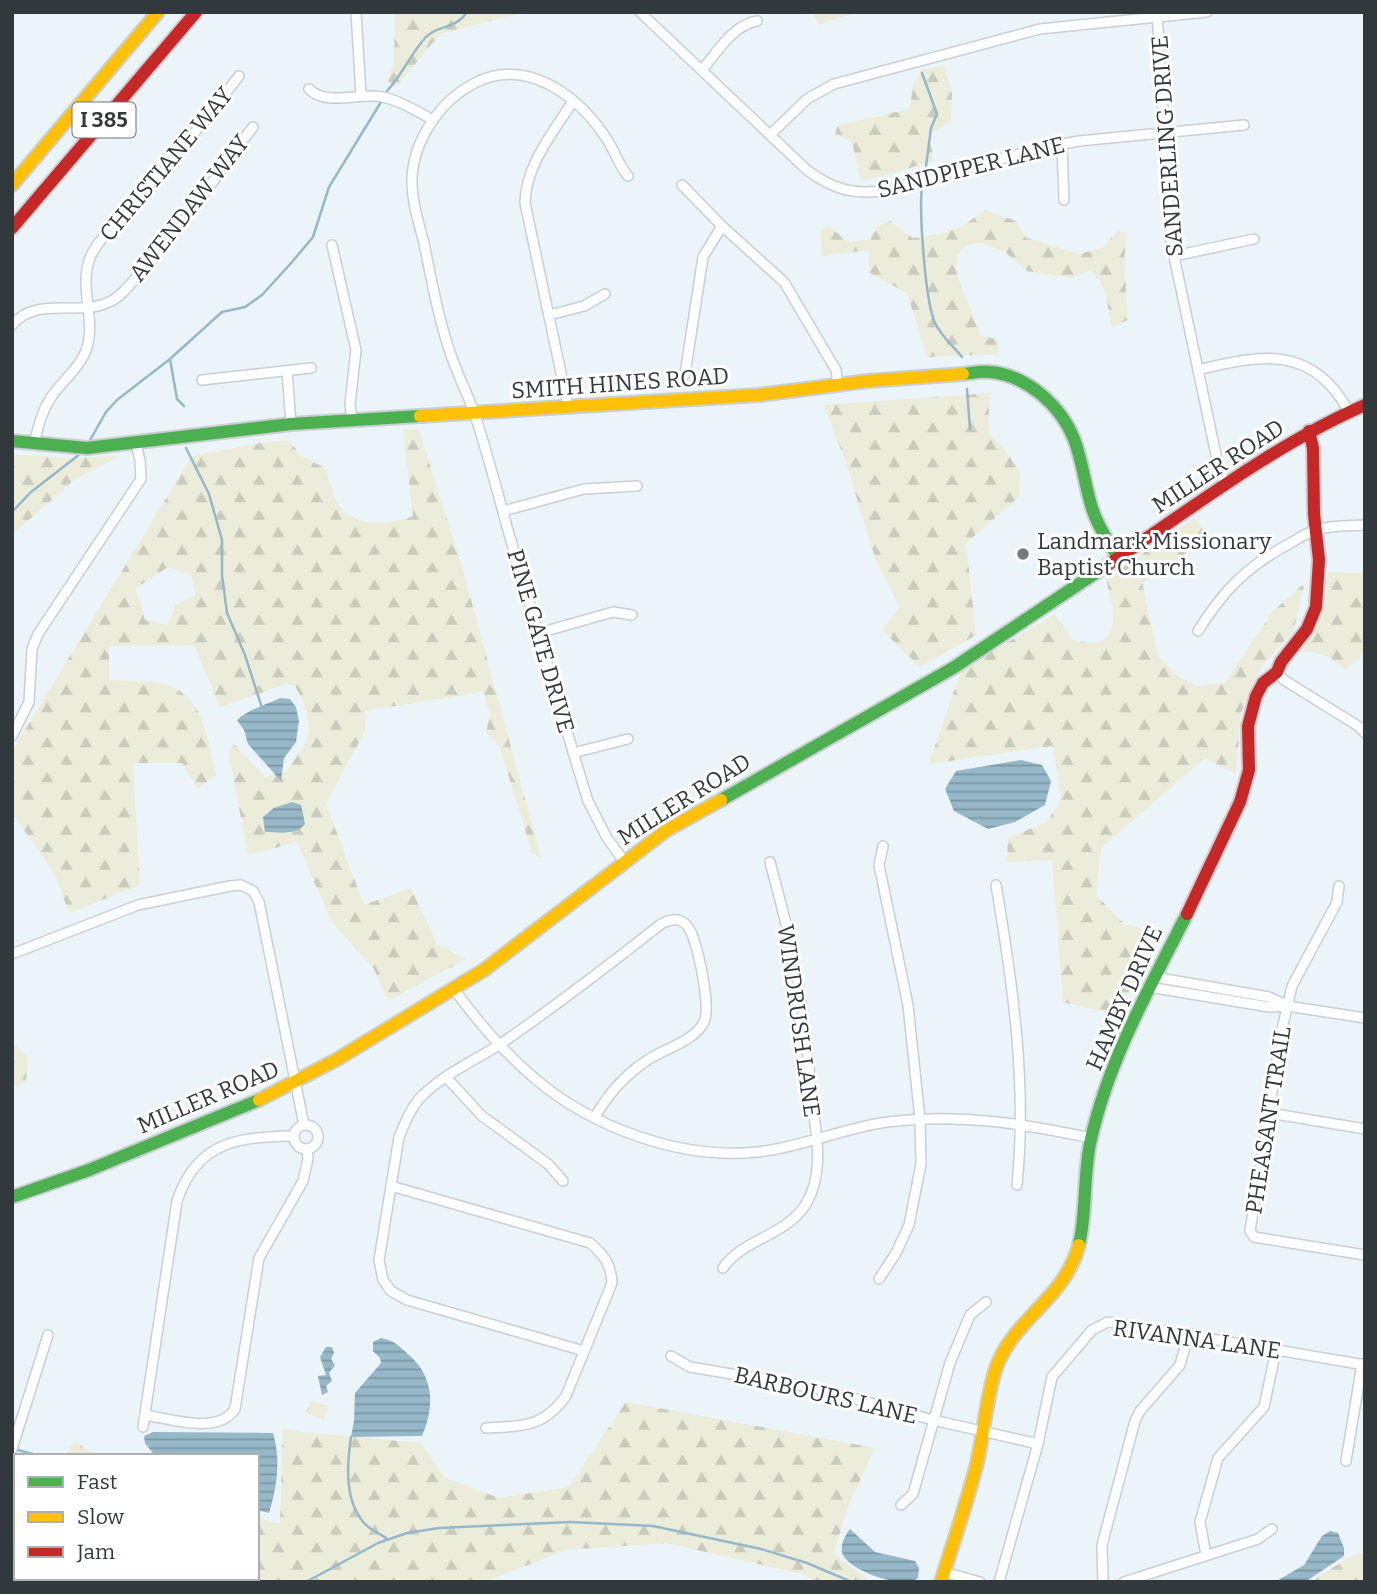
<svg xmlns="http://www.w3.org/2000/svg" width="1377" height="1594" font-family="Bitter,serif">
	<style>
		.grass { fill: url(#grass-tufts) }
		.forest { fill: url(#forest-firs); fill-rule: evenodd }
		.water { fill: url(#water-rules) }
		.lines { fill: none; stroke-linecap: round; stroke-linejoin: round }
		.stream { stroke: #96b8c8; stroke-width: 2.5 }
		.street-casing { stroke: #c9cfd3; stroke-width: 12 }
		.fast-casing { stroke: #c9cfd3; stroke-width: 16 }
		.slow-casing { stroke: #c9cfd3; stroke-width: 16 }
		.jam-casing { stroke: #c9cfd3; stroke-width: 16 }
		.street { stroke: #fcfdfe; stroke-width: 9 }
		.fast { stroke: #4caf50; stroke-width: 12 }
		.slow { stroke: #ffc107; stroke-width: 12 }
		.jam { stroke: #c62828; stroke-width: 12 }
		.poi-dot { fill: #737a7e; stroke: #fff; stroke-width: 2.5 }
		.labels { text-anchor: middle; stroke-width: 6; stroke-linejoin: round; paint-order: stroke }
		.shield { fill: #fff; stroke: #707476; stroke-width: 2 }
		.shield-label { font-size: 21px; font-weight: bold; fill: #32393c }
		.street-label { font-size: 23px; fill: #32393c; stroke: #fff }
		.poi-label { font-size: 23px; fill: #32393c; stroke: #fff; text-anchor: start }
	</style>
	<defs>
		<pattern id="grass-tufts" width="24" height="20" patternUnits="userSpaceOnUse" patternTransform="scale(1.75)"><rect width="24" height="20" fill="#ececdb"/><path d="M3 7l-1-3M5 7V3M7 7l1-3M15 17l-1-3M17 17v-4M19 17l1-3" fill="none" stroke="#cbcbbd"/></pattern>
		<pattern id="forest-firs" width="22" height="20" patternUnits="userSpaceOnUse" patternTransform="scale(1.75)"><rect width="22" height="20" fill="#ececdb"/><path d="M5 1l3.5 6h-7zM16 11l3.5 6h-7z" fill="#cbcbbd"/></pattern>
		<pattern id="water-rules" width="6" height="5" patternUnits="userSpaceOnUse" patternTransform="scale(1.75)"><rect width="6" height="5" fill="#96b8c8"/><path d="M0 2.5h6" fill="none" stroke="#7b97a4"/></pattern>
	</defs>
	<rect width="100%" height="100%" fill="#ebf4f8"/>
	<polygon class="grass" points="311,1401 328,1406 324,1420 306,1413"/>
	<g class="forest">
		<polygon points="395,12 525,12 440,34 397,86 388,82 394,61"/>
		<polygon points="812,12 857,12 819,25"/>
		<polygon points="944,65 952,94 951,121 929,135 934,161 861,182 852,142 835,134 838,125 910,109 913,85 921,70"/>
		<path d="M985 210 1016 221 1026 238 1080 254 1104 247 1117 231 1127 233 1124 263 1128 320 1112 327 1105 291 1092 270 1071 278 1027 271 1005 252 982 243 967 245 956 256 957 275 981 336 998 339V354L927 357 907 293 870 273 868 250 822 256 820 231 829 226 848 242 870 240 878 226 890 221 913 238C948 233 957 232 985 210Z"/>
		<polygon points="990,393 988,432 1005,450 1020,472 1019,497 966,543 976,635 920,667 882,630 900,607 876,561 846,463 824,405"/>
		<path d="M403 428 419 430 464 574 541 858 532 853 500 747 486 733 490 714 483 692 365 711V731L326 804 364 905 411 888 437 944 466 959 388 1001 374 969 331 921 297 842 248 855 229 755 233 743 265 777 287 771C312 734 317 728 295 686L286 684 220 707 194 645 109 646V680C126 681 155 680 170 686 206 700 208 743 216 775L198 789 182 763H133L140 885 69 913 55 874 12 813V751L192 456 267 442 289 440 301 456 325 468C329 479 332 494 338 504 357 529 387 525 413 516ZM168 567 192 576 195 596 175 605 168 625 145 620 136 588Z"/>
		<polygon points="12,454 67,458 120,456 74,480 12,535"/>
		<path d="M1194 518 1206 533 1169 569 1142 582 1158 656 1177 675 1196 686 1225 683 1273 611 1305 583 1293 632 1263 664 1241 713 1236 774 1205 758 1101 848 1096 895 1124 924 1161 934 1116 1015 1063 1002 1052 860 1007 862 1008 838 1047 822 1061 798 1053 746 929 764 961 670 1055 614 1074 641C1081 641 1091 644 1097 642 1124 634 1110 598 1106 579Z"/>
		<path d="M1328 572 1365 573V647L1361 656 1345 670C1330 656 1319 650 1298 652 1322 620 1324 612 1328 572Z"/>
		<polygon points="12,1043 28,1056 26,1082 12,1088"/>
		<polygon points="626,1402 875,1448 847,1509 834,1554 871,1582 816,1582 802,1574 666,1543 566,1550 484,1582 233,1582 233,1578 257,1578 257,1518 280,1524 283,1428 300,1432 421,1443 445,1478 499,1498 569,1487"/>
		<polygon points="74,1442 100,1456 64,1456"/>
		<polygon points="1365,1552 1365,1582 1309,1582 1354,1555"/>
	</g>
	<g class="water">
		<path d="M280 698 290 699 296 707 299 721 296 742 284 758 281 781 248 744 244 730 237 720C248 709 267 705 280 698Z"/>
		<polygon points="1021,760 1042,765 1051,781 1045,805 1015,822 988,829 954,811 945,789 956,771"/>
		<path d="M292 802 301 805 305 824C296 836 278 832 265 832L263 817 274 808Z"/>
		<path d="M381 1338C395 1341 399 1346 409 1355 434 1377 435 1406 422 1436L351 1437 354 1421 355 1393 381 1363 380 1358 373 1351V1342Z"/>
		<polygon points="326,1347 332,1347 334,1353 331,1359 335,1365 329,1373 332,1381 326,1386 328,1392 322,1395 318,1376 326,1375 320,1357"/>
		<path d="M153 1432 273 1433C281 1460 277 1487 269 1513L257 1510V1456H155L145 1443 144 1436Z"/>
		<path d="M850 1529 875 1552 915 1561 919 1568 918 1578C902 1590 851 1571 843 1555 839 1547 845 1535 850 1529Z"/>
		<polygon points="1330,1531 1338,1533 1344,1548 1344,1556 1305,1582 1275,1582 1304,1565 1322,1536"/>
	</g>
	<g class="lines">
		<g class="stream">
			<polyline points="922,73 937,114 931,128 925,174"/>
			<path d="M387 91C402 75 411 53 426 37 437 25 455 30 467 12"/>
			<path d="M922 186C919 211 925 301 935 323 941 336 953 346 962 357"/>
			<polyline points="170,359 177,399 184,406"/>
			<polyline points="967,389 970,429"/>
			<polyline points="89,442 106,412 117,400 170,359 222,312 245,307 262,295 292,262 313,237 329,187 381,102"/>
			<polyline points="186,448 209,494 222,540 222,575 227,613 245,655 262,708"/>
			<polyline points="12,512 31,492 80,454"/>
			<path d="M351 1437C347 1464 344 1500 364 1523 370 1530 380 1533 387 1539"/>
			<polyline points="18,1450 40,1456"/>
			<polyline points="257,1578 261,1582"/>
			<polyline points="306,1582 378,1543 407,1533 439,1528 571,1522 653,1526 761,1549 807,1563 852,1582"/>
		</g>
		<g class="street-casing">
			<g id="street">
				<polyline points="356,12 361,95"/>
				<path d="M640 12 807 170C832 189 855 196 886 190L1041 148 1079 141 1244 125"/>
				<polyline points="1157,12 1171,242 1219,469 1226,484"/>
				<path d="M702 70C717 52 733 25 757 21"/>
				<path d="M309 89C327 107 359 92 383 97 400 101 417 111 433 120"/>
				<polyline points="770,135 807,99 834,84 1040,29 1207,12"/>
				<polyline points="1062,145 1064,200"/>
				<polyline points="682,185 722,226 784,282 836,370 838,385"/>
				<polyline points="332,245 356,350 350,404 352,420"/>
				<polyline points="1174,256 1254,239"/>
				<polyline points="549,315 584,306 605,294"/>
				<path d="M12 325C37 295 78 317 109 302 120 298 129 285 137 277 180 231 215 177 253 127"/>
				<path d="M1198 370C1262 354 1313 345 1349 412"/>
				<polyline points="287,371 291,424"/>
				<polyline points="685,374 703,257 722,226"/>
				<polyline points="202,380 311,368"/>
				<path d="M568 406 525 203C526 164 553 133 573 101"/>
				<path d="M34 444C38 428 41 413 50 399 60 383 77 371 85 353 98 323 78 288 90 258 99 235 123 220 139 202 173 161 206 118 239 76"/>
				<polyline points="503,511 584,489 637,486"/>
				<path d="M1198 631C1223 591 1245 568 1287 545 1296 540 1306 533 1316 530 1331 525 1349 526 1365 525"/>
				<polyline points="539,633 613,612 632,615"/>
				<polyline points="1277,672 1284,680 1358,726 1365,733"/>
				<polyline points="12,736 29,702 32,649 38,634 141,479 140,460 136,444"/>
				<polyline points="573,753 628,739"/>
				<path d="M624 861 607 838 588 801C560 710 534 618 507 527 497 490 487 452 475 415 467 392 455 370 448 346 437 313 431 277 424 243 418 221 411 198 412 176 415 138 441 100 475 83 525 57 576 94 604 135 614 148 617 163 628 176"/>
				<path d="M996 885C1013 985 1027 1084 1017 1185"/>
				<polyline points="1339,886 1337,902 1292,986 1282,1029 1250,1231 1254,1237 1365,1255"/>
				<polyline points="12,954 138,905 230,886 241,885 253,891 259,902 304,1125"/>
				<polyline points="1154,977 1269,997 1286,1005"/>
				<polyline points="1149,987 1269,1007 1287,1006 1365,1018"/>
				<path d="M454 989C477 1021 502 1050 532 1076 590 1127 680 1160 757 1152 805 1147 849 1125 897 1121 965 1114 1024 1124 1091 1138"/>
				<polyline points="446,1077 482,1116 548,1164 563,1181"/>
				<polyline points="1269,1113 1365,1129"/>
				<circle cx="306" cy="1137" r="12"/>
				<path d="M391 1186 590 1243C604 1255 611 1264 612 1283L566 1396C543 1428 522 1426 486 1428"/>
				<path d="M723 1268C744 1238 786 1236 806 1204 825 1173 816 1133 812 1099 808 1055 804 1010 795 966 789 931 779 897 770 862"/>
				<polyline points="879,1279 896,1253 909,1225 921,1164 920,1119 908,1005 879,865 883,846"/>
				<path d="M584 1351 407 1300 391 1291 383 1280 379 1260 399 1137C405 1123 411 1107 422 1096 445 1073 476 1060 502 1043 557 1005 609 965 661 924 676 916 687 919 693 937 699 954 711 1007 704 1022 694 1042 663 1049 646 1061 624 1076 608 1094 595 1117"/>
				<polyline points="671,1356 690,1367 815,1388 933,1420 1038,1444"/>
				<path d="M145 1415C171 1419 218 1435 235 1409L259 1258 303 1181 308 1159 307 1149"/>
				<path d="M143 1427 177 1201C197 1141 238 1137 294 1136"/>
				<polyline points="12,1449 48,1335"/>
				<polyline points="1346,1461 1362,1364"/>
				<polyline points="12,1503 16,1504"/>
				<polyline points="901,1505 913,1494 950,1363 970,1315 986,1302"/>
				<polyline points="1206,1555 1200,1522 1218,1458 1264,1407 1276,1350"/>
				<polyline points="944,1572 980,1582"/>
				<polyline points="131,1578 133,1582"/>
				<polyline points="149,1582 162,1578"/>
				<polyline points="999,1582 1038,1444 1052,1377 1092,1330 1108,1322 1117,1323 1365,1365"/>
				<polyline points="1103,1582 1102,1545 1135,1421 1140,1411 1180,1365 1189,1333"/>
				<polyline points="1124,1582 1258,1539 1272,1529"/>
			</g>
		</g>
		<g class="fast-casing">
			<g id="fast">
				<path d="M963 374C972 373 982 371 990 372 1027 375 1061 406 1074 439 1083 462 1085 488 1093 511 1099 528 1109 543 1119 558"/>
				<polyline points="12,441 87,448 291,424 420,416"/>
				<polyline points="721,800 953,668 1097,572"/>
				<polyline points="12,1197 89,1170 259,1100"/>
				<path d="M1079 1245C1087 1211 1083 1173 1091 1139 1109 1059 1150 987 1187 914"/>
			</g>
		</g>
		<g class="slow-casing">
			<g id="slow">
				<polyline points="12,185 158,12"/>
				<polyline points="420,416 759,395 868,381 963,374"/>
				<polyline points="259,1100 336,1060 484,970 667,830 721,800"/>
				<path d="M941 1582C953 1543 967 1503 977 1463 984 1433 986 1398 996 1368 1014 1318 1065 1299 1079 1245"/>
			</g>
		</g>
		<g class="jam-casing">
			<g id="jam">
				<polyline points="12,228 196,12"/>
				<path d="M1097 572C1183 515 1271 446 1365 405"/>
				<polyline points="1187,914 1240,802 1249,770 1248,726 1256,696 1263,683 1277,672 1281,662 1307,629 1316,607 1319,560 1314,514 1313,448 1309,431"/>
			</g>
		</g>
		<use href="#street" class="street"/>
		<use href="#fast" class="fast"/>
		<use href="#slow" class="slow"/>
		<use href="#jam" class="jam"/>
	</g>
	<circle class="poi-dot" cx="1023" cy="554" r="7"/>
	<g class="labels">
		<rect class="shield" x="72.5" y="102.5" width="63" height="35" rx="5"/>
		<g class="shield-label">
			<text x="104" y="127">I 385</text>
		</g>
		<g class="street-label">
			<text transform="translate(1167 146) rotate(-94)" y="8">SANDERLING DRIVE</text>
			<text transform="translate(166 164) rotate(-50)" y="8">CHRISTIANE WAY</text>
			<text transform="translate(971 167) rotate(-14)" y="8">SANDPIPER LANE</text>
			<text transform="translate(189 208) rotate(-52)" y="8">AWENDAW WAY</text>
			<text transform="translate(620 383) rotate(-4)" y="8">SMITH HINES ROAD</text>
			<text transform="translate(1218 466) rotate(-33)" y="8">MILLER ROAD</text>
			<text transform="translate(541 641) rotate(74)" y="8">PINE GATE DRIVE</text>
			<text transform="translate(684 799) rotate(-32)" y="8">MILLER ROAD</text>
			<text transform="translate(1124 998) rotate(-66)" y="8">HAMBY DRIVE</text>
			<text transform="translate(799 1021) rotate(82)" y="8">WINDRUSH LANE</text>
			<text transform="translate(208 1097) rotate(-23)" y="8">MILLER ROAD</text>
			<text transform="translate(1268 1120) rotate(-81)" y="8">PHEASANT TRAIL</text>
			<text transform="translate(1197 1339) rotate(8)" y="8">RIVANNA LANE</text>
			<text transform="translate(826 1395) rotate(13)" y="8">BARBOURS LANE</text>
		</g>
		<g class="poi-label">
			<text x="1037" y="549">Landmark Missionary<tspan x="1037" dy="26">Baptist Church</tspan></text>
		</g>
	</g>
	<rect width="1377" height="1594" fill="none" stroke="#32393c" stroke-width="28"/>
	<rect x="14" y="1454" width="245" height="126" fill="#ffffff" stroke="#adb0b1" stroke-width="2"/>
	<rect x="28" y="1477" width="35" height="10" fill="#4caf50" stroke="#adb0b1" stroke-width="2"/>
	<text x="77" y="1489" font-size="21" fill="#32393c">Fast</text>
	<rect x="28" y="1512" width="35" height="10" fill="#ffc107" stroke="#adb0b1" stroke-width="2"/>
	<text x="77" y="1524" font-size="21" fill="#32393c">Slow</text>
	<rect x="28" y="1547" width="35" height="10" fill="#c62828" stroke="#adb0b1" stroke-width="2"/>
	<text x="77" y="1559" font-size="21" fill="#32393c">Jam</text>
</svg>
